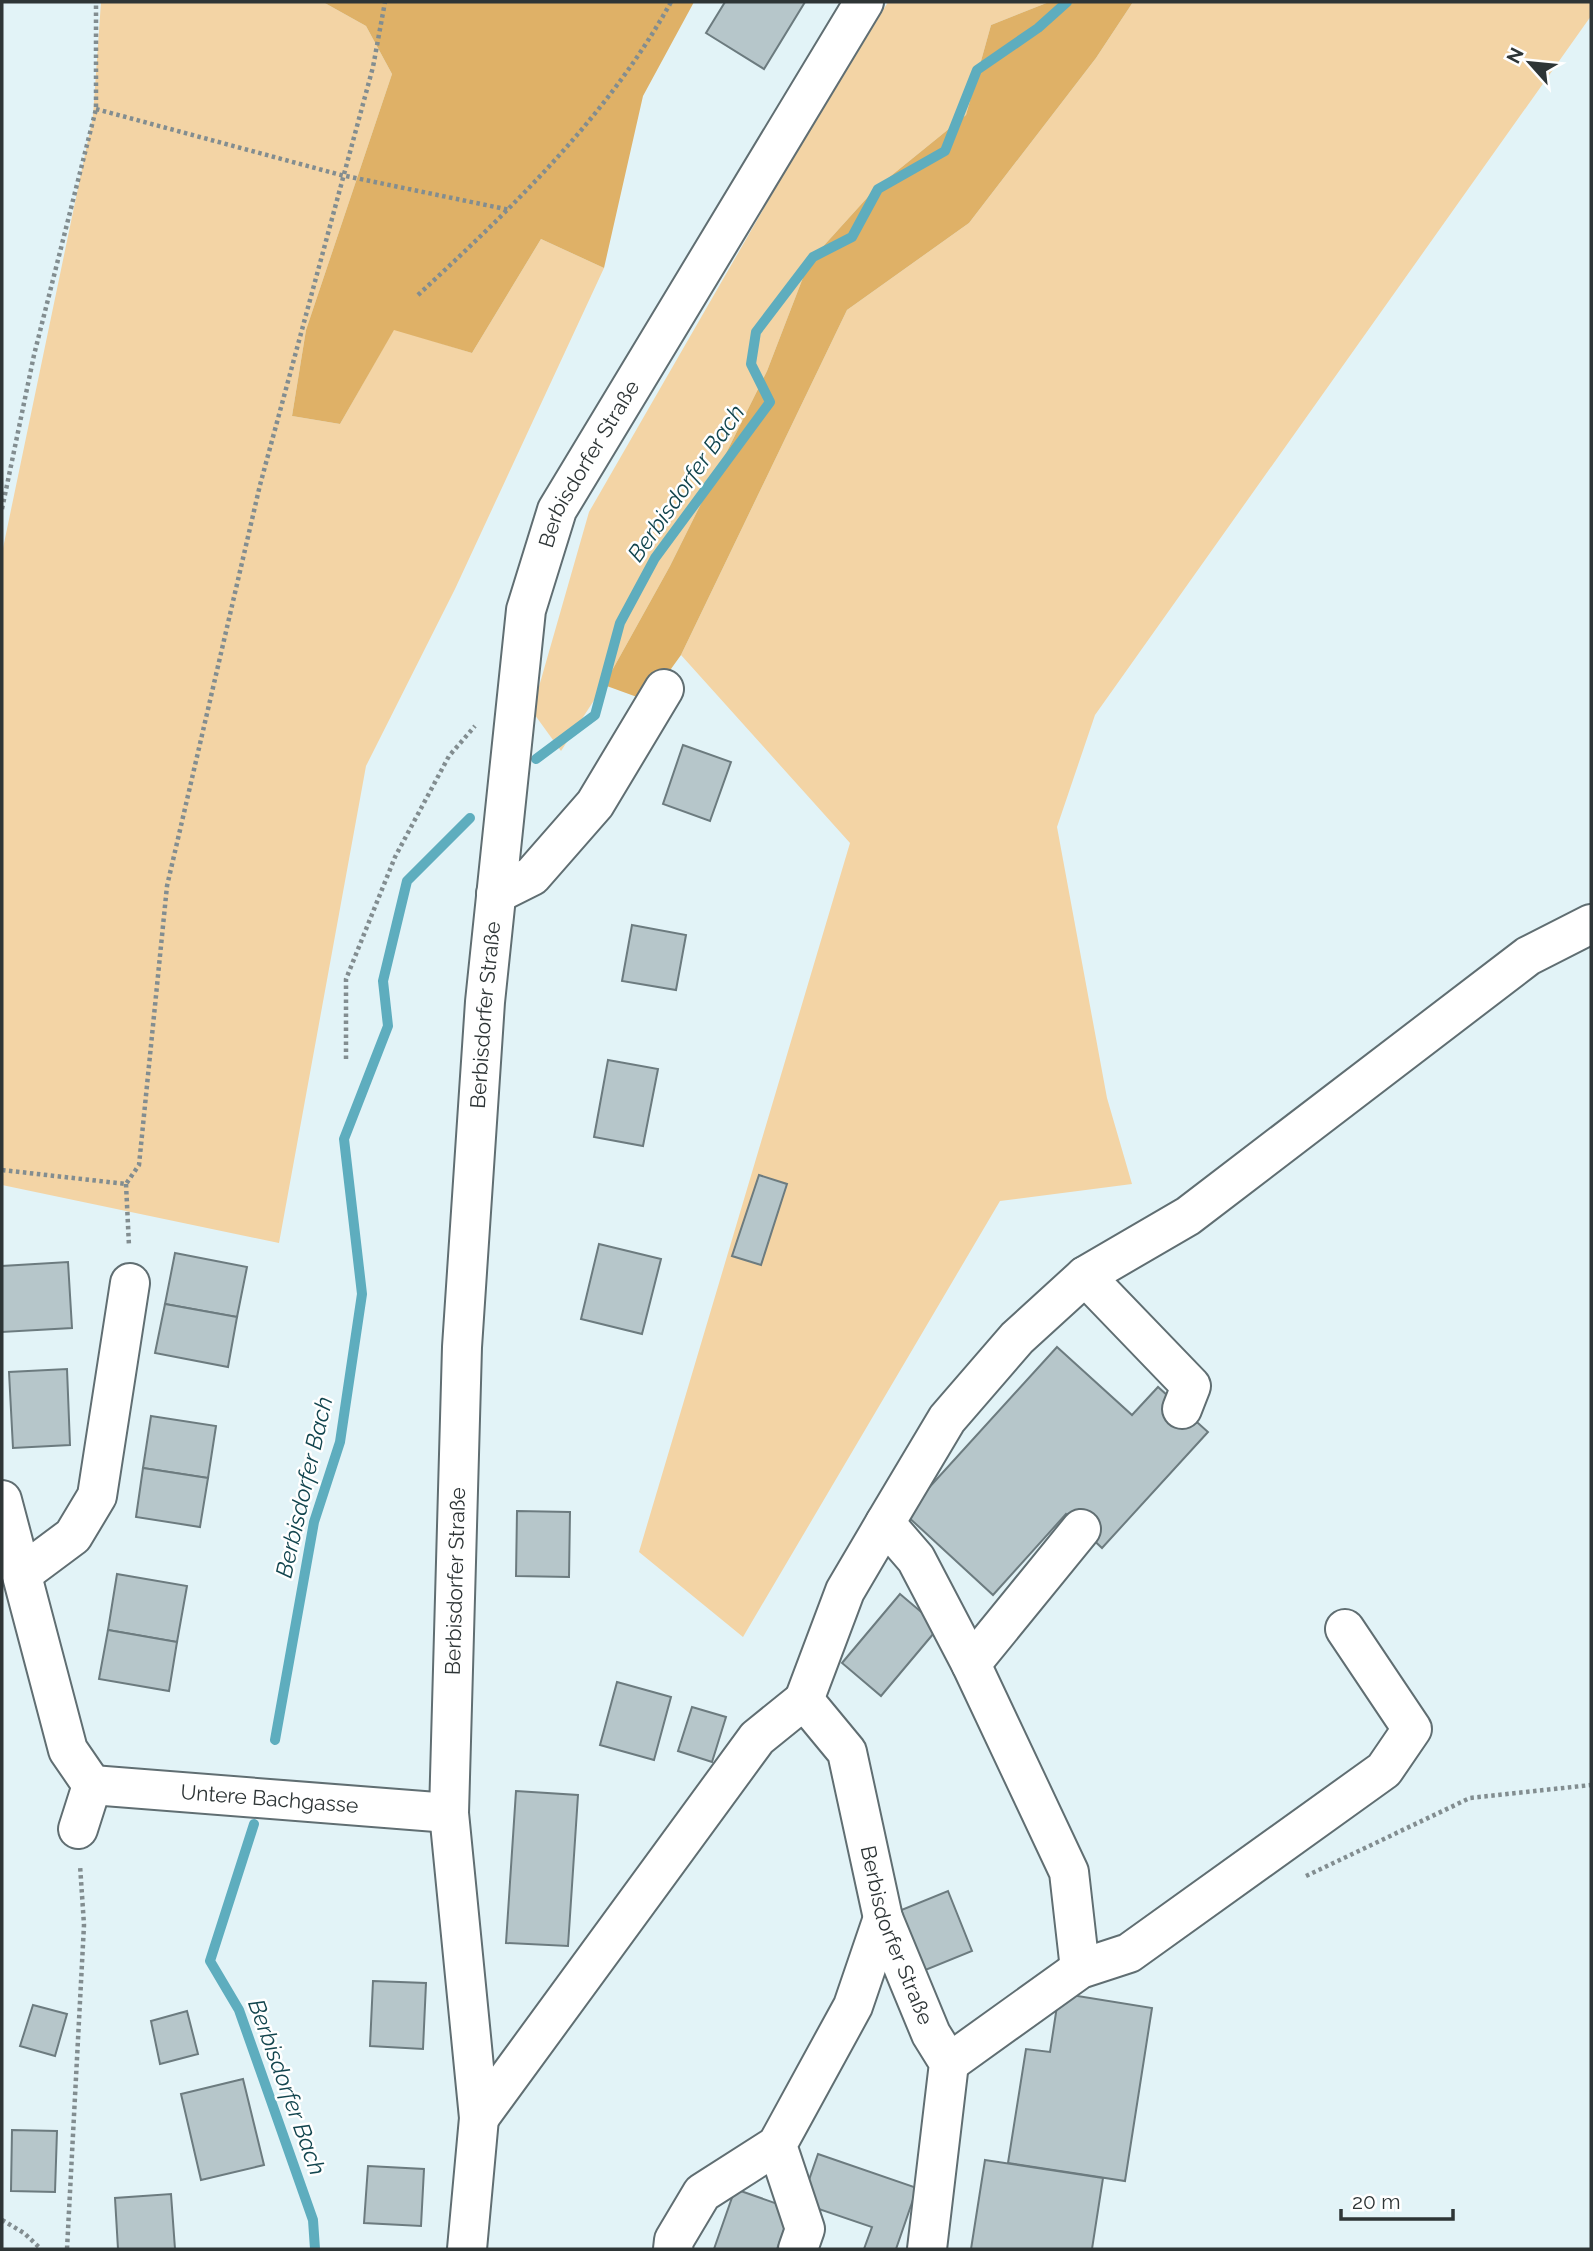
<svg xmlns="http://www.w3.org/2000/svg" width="1593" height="2251" font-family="Raleway,sans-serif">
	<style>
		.green { fill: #f3d4a5 }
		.forest { fill: #dfb167 }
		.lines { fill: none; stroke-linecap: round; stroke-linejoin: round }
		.stream { stroke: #5eadbe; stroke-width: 10 }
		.building { fill: #b6c6ca; stroke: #6c7b7f; stroke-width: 2 }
		.minor-casing { stroke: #606e72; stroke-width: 42 }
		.path { stroke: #828d90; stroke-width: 4.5; stroke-dasharray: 3.5 3.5; stroke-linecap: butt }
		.minor { stroke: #fff; stroke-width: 38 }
		.labels { text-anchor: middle; stroke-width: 5; stroke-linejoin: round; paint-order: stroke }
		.street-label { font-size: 21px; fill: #2e3536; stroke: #fff }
		.water-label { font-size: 23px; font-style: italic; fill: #12454e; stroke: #fff }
	</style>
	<rect width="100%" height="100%" fill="#e2f3f7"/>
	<g class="green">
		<polygon points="101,2 323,2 366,26 392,74 306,330 292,416 340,424 394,329 472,353 541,239 604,268 455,589 366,766 279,1243 2,1185 2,553 93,116"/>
		<polygon points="888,2 1049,2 991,25 966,115 876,188 809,262 767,371 670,566 604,685 561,751 532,711 589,512 779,182"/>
		<polygon points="1133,2 1591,2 1591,16 1095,715 1057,827 1107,1098 1132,1184 1000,1201 743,1637 639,1552 850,843 681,655 847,310 969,223 1096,58"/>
	</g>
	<g class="forest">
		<polygon points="323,2 694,2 643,96 604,268 541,239 472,353 394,330 340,424 292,416 306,330 392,74 366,26"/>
		<polygon points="1049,2 1133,2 1096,58 969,223 847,310 681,655 648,701 604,685 670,566 767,371 809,262 876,188 966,115 991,25"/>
	</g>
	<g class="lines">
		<g class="stream">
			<polyline points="536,759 595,715 620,623 655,558 770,402 751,364 756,332 813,257 852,237 878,189 945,151 977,70 1038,28 1067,2"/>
			<polyline points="275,1740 314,1522 340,1442 362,1294 344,1139 388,1026 383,981 407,881 470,818"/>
			<polyline points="254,1824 210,1961 239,2010 313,2220 315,2249"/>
		</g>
	</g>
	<g class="building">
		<polygon points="725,2 805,2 764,69 706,33"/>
		<polygon points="683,745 731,762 710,821 663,804"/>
		<polygon points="632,925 686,935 676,990 622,981"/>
		<polygon points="608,1060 658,1069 643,1146 594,1137"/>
		<polygon points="759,1175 787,1184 761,1265 732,1256"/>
		<polygon points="599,1244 661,1259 642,1334 581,1319"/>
		<polygon points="175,1253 247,1267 237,1317 165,1304"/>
		<polygon points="68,1262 72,1328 2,1332 2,1266"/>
		<polygon points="165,1304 237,1317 228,1367 155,1353"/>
		<polygon points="1057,1347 1132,1415 1158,1387 1208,1432 1102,1548 1066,1514 993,1595 905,1514"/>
		<polygon points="67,1369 70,1445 13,1448 9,1372"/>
		<polygon points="151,1416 216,1426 208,1478 143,1468"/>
		<polygon points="143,1468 208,1478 200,1527 136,1517"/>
		<polygon points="517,1511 570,1512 569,1577 516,1576"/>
		<polygon points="117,1574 187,1586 177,1642 108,1630"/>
		<polygon points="900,1594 939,1627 881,1696 842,1663"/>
		<polygon points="108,1630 177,1642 169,1691 99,1679"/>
		<polygon points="617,1682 671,1697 654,1760 600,1745"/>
		<polygon points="692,1707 726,1717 712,1762 678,1751"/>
		<polygon points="516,1791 578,1795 568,1946 506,1943"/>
		<polygon points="948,1891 972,1951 918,1973 894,1913"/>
		<polygon points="373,1981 426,1983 423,2049 370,2046"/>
		<polygon points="1059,1993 1152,2008 1125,2181 1008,2163 1026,2049 1050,2052"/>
		<polygon points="33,2005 67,2014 55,2056 20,2046"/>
		<polygon points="187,2011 198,2054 160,2064 151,2021"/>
		<polygon points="243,2079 264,2165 201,2180 181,2094"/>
		<polygon points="12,2130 57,2131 55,2192 11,2191"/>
		<polygon points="818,2154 917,2188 896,2249 864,2249 872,2227 801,2203"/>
		<polygon points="985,2160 1103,2178 1092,2249 971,2249"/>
		<polygon points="368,2166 424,2169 421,2226 364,2223"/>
		<polygon points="735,2189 792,2209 777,2249 714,2249"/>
		<polygon points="171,2194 175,2249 118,2249 115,2198"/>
	</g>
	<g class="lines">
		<g class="minor-casing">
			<g id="minor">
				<polyline points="496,894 532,876 595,804 664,689"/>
				<polyline points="1085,1276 1191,1386 1182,1409"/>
				<polyline points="2,1500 68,1750 92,1785 78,1829"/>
				<polyline points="885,1523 916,1559 971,1664 1069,1872 1080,1969"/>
				<polyline points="22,1574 73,1536 97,1496 130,1283"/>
				<polyline points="971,1664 1081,1529"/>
				<polyline points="804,1700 845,1591 885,1523 947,1419 1017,1338 1085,1276 1188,1216 1528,956 1591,924"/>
				<path id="s1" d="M92 1785 449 1813"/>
				<polyline points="949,2063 1080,1969 1129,1953 1384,1770 1412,1729 1345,1629"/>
				<path id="s2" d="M479 2118 757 1738 804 1700 847 1752 883 1918 931 2034 949 2063 927 2249"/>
				<path id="s3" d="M467 2249 479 2118 449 1813 462 1347 485 1002 526 610 557 510 864 2"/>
				<polyline points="673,2249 674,2240 702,2193 777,2145"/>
				<polyline points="798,2249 805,2229 777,2145 853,2006 883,1918"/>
			</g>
		</g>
		<g class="path">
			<polyline points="96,109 341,175 510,210"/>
			<path d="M418 295C513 207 608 116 671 2"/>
			<polyline points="2,509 34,355 96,109 96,2"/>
			<polyline points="346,1059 346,979 395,857 449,756 475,726"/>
			<polyline points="2,1170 126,1184 139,1165 167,886 260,485 373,67 385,2"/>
			<polyline points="126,1184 129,1246"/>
			<polyline points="1306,1876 1470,1798 1591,1785"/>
			<polyline points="2,2220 24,2233 41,2249"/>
			<polyline points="67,2249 84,1925 80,1865"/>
		</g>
		<use href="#minor" class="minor"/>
	</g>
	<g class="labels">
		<g class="street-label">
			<text dy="7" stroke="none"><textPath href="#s3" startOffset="1804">Berbisdorfer Straße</textPath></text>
			<text dy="7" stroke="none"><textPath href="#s3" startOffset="1237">Berbisdorfer Straße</textPath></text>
			<text dy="7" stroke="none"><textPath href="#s3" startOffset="670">Berbisdorfer Straße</textPath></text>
			<text dy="7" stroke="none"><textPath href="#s1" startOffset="178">Untere Bachgasse</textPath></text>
			<text dy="7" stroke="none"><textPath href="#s2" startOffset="789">Berbisdorfer Straße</textPath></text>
		</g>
		<g class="water-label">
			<text transform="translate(686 483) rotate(-55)" y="8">Berbisdorfer Bach</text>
			<text transform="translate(304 1487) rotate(-77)" y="8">Berbisdorfer Bach</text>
			<text transform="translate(287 2087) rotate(70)" y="8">Berbisdorfer Bach</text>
		</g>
	</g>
	<rect width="1593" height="2251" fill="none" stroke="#2e3536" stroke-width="7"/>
	<g transform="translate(1530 63) rotate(297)" stroke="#ffffff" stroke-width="5" paint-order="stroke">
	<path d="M0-5L12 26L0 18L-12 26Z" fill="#2e3536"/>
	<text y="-10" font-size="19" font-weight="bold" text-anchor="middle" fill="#2e3536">N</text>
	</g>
	<path d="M1341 2209v10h112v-10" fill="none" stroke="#2e3536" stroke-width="3.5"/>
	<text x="1352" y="2209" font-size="21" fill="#2e3536" stroke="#ffffff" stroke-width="5" paint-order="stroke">20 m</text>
</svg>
